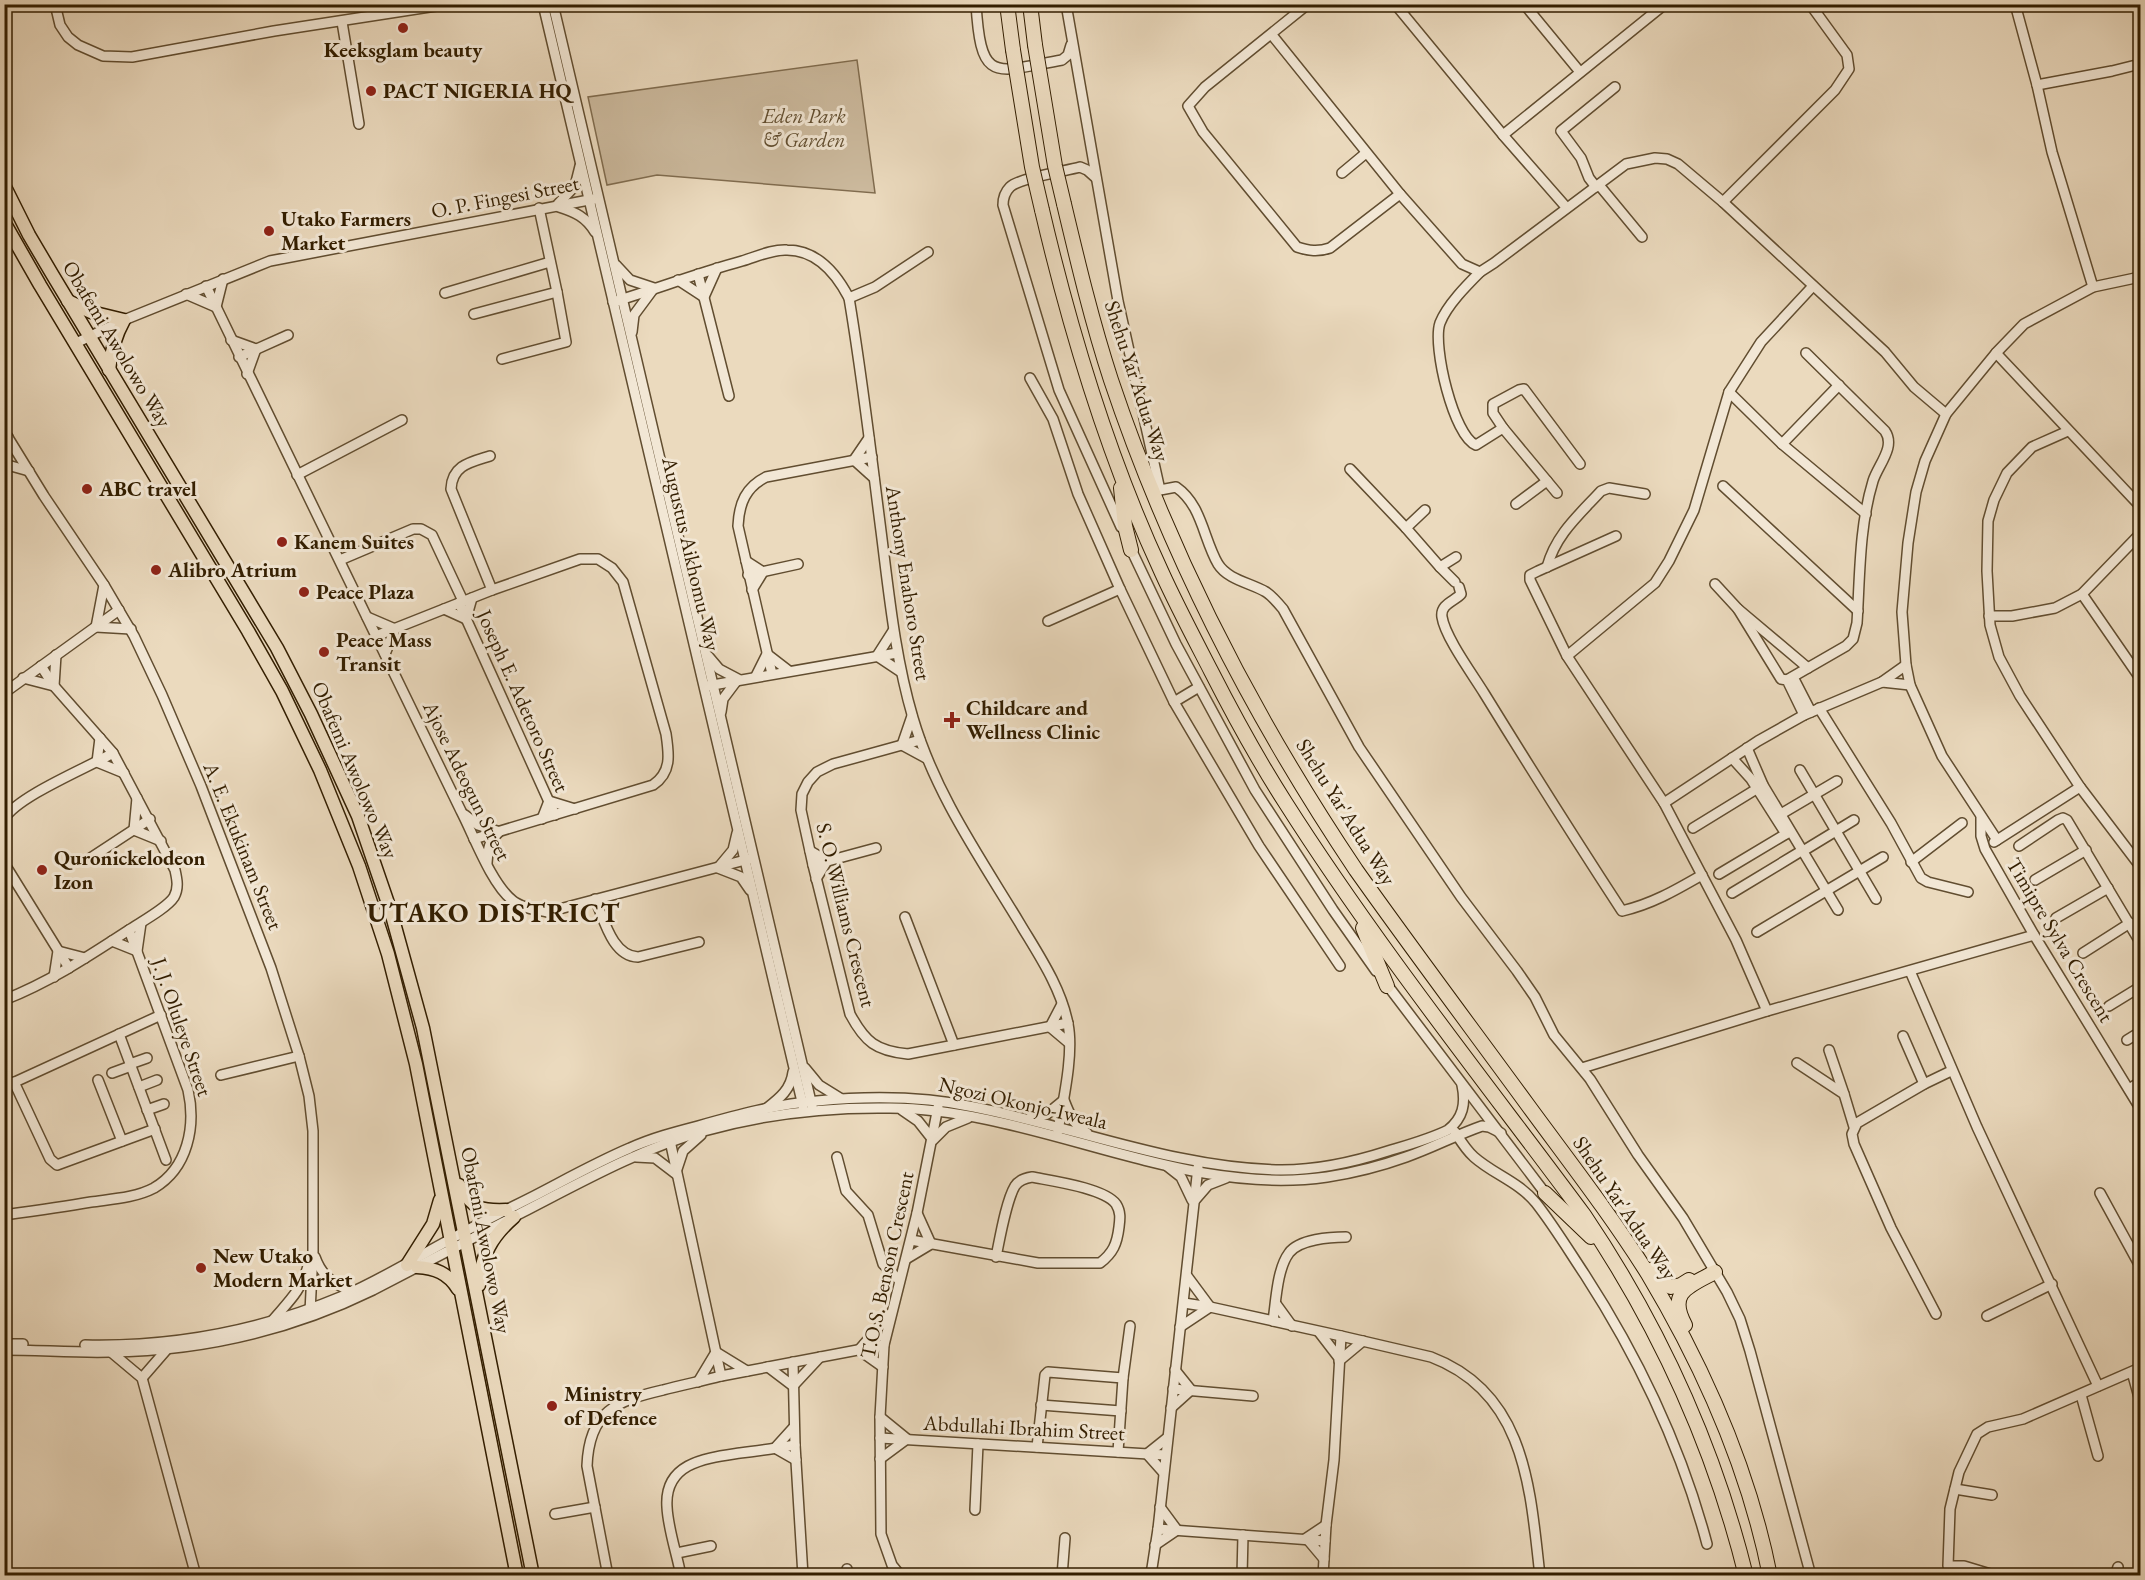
<svg xmlns="http://www.w3.org/2000/svg" width="2145" height="1580" font-family="'EB Garamond',serif">
	<style>
		.green { fill: #ccba9e; stroke: #806c4f; stroke-width: 1.5 }
		.lines { fill: none; stroke-linecap: round; stroke-linejoin: round }
		.minor-casing { stroke: #614d30; stroke-width: 12 }
		.major-casing { stroke: #331e00; stroke-width: 15 }
		.highway-casing { stroke: #331e00; stroke-width: 16 }
		.minor { stroke: #f2e7d5; stroke-width: 9 }
		.major { stroke: #ebdabe; stroke-width: 12 }
		.highway { stroke: #ebdabe; stroke-width: 14 }
		.highway-bridge-casing { stroke: #331e00; stroke-width: 16; stroke-linecap: butt }
		.highway-bridge { stroke: #ebdabe; stroke-width: 14 }
		.poi-dot { fill: #8f2418; stroke: #f2e7d5; stroke-width: 2 }
		.labels { text-anchor: middle; stroke-width: 6; stroke-linejoin: round; paint-order: stroke }
		.poi-label { font-size: 21px; font-weight: bold; fill: #331e00; stroke: #f2e7d5; text-anchor: start }
		.park-label { font-size: 21px; font-style: italic; fill: #614d2f; stroke: #f2e7d5 }
		.street-label { font-size: 21px; fill: #331e00; stroke: #f2e7d5 }
		.district-label { font-size: 27px; font-weight: bold; letter-spacing: 1.5px; fill: #331e00; stroke: #f2e7d5 }
	</style>
	<rect width="100%" height="100%" fill="#ebdabe"/>
	<filter id="stains"><feTurbulence type="fractalNoise" baseFrequency=".00333" numOctaves="4"/><feColorMatrix values="0 0 0 0 .2 0 0 0 0 .09 0 0 0 0 .02 0 0 0 .5 -.17"/></filter>
	<radialGradient id="worn" r=".72"><stop offset=".6" stop-color="#630" stop-opacity="0"/><stop offset="1" stop-color="#630" stop-opacity=".3"/></radialGradient>
	<polygon class="green" points="857,60 875,193 657,175 607,185 588,97"/>
	<g class="lines">
		<g class="minor-casing">
			<g id="minor">
				<polyline points="55,4 60,25 68,37 78,45 103,56 132,57 274,31 449,4"/>
				<polyline points="543,4 803,1106"/>
				<polyline points="553,4 812,1106"/>
				<path d="M976 4C981 85 994 72 1062 60L1068 55 1071 45"/>
				<path d="M1066 4 1118 301 1160 490 1176 487C1202 505 1203 538 1218 564 1228 580 1251 583 1266 592 1272 596 1278 603 1283 609L1359 747 1461 897 1517 971 1535 997 1554 1035 1590 1079 1638 1155 1683 1218 1727 1292 1740 1319 1750 1351 1811 1576"/>
				<path d="M1308 4 1205 87 1188 106 1203 132 1297 247C1309 251 1318 252 1330 248L1400 194"/>
				<polyline points="1395,4 1503,135 1566,207"/>
				<polyline points="1524,4 1580,72"/>
				<polyline points="2015,4 2037,85 2112,71 2140,64"/>
				<polyline points="342,22 359,124"/>
				<polyline points="1272,35 1400,194 1462,264 1480,272 1494,263 1626,164 1655,158 1667,159 1678,164 1723,202 1885,352 1914,387 1946,414"/>
				<polyline points="2037,85 2052,152 2093,287"/>
				<polyline points="1503,135 1665,4"/>
				<polyline points="1342,173 1366,153"/>
				<path d="M1096 178 1087 170 1080 167C1066 171 1019 178 1010 187 1005 192 1003 198 1003 205L1059 390 1121 527"/>
				<polyline points="1599,185 1642,237"/>
				<polyline points="1596,187 1589,178 1581,158 1561,131 1615,87"/>
				<polyline points="1723,202 1835,90 1849,69 1847,55 1810,4"/>
				<polyline points="558,204 575,186 580,166"/>
				<path d="M559 207C575 212 586 217 595 232"/>
				<polyline points="616,265 630,280 654,288 634,315 632,332"/>
				<path d="M1480 272C1467 285 1447 305 1440 323 1432 346 1454 437 1476 445L1503 428 1557 493"/>
				<polyline points="698,274 729,396"/>
				<polyline points="678,280 704,297 717,268"/>
				<path d="M206 286 461 811C474 836 491 883 512 900 521 908 537 910 548 912L749 859"/>
				<polyline points="445,293 550,262"/>
				<polyline points="186,294 216,307 223,279"/>
				<polyline points="849,298 875,287 928,252"/>
				<path d="M613 302C656 289 698 273 742 261 756 257 772 249 787 250 817 250 836 273 849 298 862 375 871 453 881 531 889 594 895 657 913 718 935 793 979 856 1019 922 1038 954 1061 987 1068 1024 1074 1054 1063 1101 1058 1131"/>
				<polyline points="474,314 557,292"/>
				<polyline points="231,340 256,349 247,374"/>
				<polyline points="76,343 124,320 270,261 594,199"/>
				<polyline points="1996,353 2140,506"/>
				<polyline points="239,357 288,335"/>
				<polyline points="502,359 566,342 557,292 539,208"/>
				<polyline points="1030,378 1053,419 1078,494 1120,589 1174,702 1259,846 1340,966"/>
				<polyline points="1729,392 1782,444 1866,514"/>
				<polyline points="1503,428 1493,413 1493,404 1519,390 1524,389 1580,464"/>
				<polyline points="4,431 44,496 104,585 134,636 162,695 201,786 271,968 299,1056 309,1096 313,1131 313,1252 310,1312"/>
				<polyline points="2068,431 2032,447 2007,473 1994,500 1988,521 1987,571 1990,625 1999,657 2020,696 2080,787 2140,866"/>
				<polyline points="869,438 854,460 874,478"/>
				<polyline points="1782,444 1839,385"/>
				<path d="M490 456C471 462 452 465 451 489L492 590"/>
				<polyline points="4,460 8,437"/>
				<polyline points="4,464 29,471"/>
				<polyline points="1350,469 1406,528"/>
				<polyline points="297,475 402,420"/>
				<polyline points="1723,486 1858,611"/>
				<polyline points="1516,504 1547,481"/>
				<polyline points="1425,510 1406,528 1440,567 1455,582"/>
				<polyline points="1616,536 1538,571 1530,575 1530,580 1567,656 1664,803 1736,940 1767,1011"/>
				<polyline points="1129,545 1176,644 1255,790 1333,910 1376,971"/>
				<polyline points="340,560 413,529 421,529 432,535 463,601"/>
				<polyline points="746,561 763,572 752,590"/>
				<polyline points="1440,567 1456,557"/>
				<path d="M1547 567C1556 534 1579 515 1601 491L1609 488 1645 494"/>
				<polyline points="748,575 798,564"/>
				<polyline points="1715,584 1738,609 1808,668"/>
				<polyline points="104,585 96,627 131,629"/>
				<path d="M1459 587 1461 594C1455 601 1440 604 1442 617 1445 637 1473 675 1484 693 1529 766 1575 839 1622 911 1652 904 1676 890 1702 875"/>
				<polyline points="2082,594 2140,678"/>
				<polyline points="459,603 555,815"/>
				<polyline points="444,609 466,619 472,598"/>
				<polyline points="1738,609 1781,679 1787,680 1804,715"/>
				<polyline points="1989,616 2012,616 2055,608 2082,594 2140,534"/>
				<polyline points="367,617 395,629 385,654"/>
				<polyline points="1048,621 1120,589"/>
				<polyline points="893,631 877,656 901,672"/>
				<path d="M376 636 492 590 580 559H598L612 568 623 582 666 734C669 754 672 772 653 785L474 839"/>
				<polyline points="708,656 719,669 738,679 723,699 721,712"/>
				<polyline points="1567,656 1655,583 1669,561 1694,510 1729,392 1761,342 1813,286"/>
				<path d="M772 674 738 526C739 503 746 487 766 477L872 457"/>
				<polyline points="756,676 767,654 789,671"/>
				<polyline points="1793,677 1811,712"/>
				<polyline points="23,678 54,686 56,655"/>
				<path d="M1787 680 1846 646 1853 639 1857 623C1860 576 1859 527 1873 481 1878 465 1896 447 1885 431L1806 353"/>
				<polyline points="1882,682 1910,685"/>
				<polyline points="707,686 897,653"/>
				<polyline points="4,693 119,610"/>
				<polyline points="1174,702 1199,687"/>
				<polyline points="1819,708 1891,823 1921,878 1928,882 1968,892"/>
				<polyline points="912,716 902,745 926,758"/>
				<polyline points="100,738 97,762 124,773"/>
				<path d="M920 740 833 764 817 772 808 782 802 794 801 810 813 865 850 1014C865 1042 876 1051 908 1054L1068 1023"/>
				<polyline points="1747,748 1763,785 1838,910"/>
				<polyline points="1732,758 1751,779 1786,834"/>
				<polyline points="1800,770 1876,899"/>
				<polyline points="137,798 134,830 161,841"/>
				<polyline points="1664,803 1758,741 1804,715 1882,682 1906,665"/>
				<polyline points="1781,814 1837,781"/>
				<polyline points="465,815 478,825 497,831"/>
				<polyline points="1981,818 1981,836 1985,849 2034,935 2140,1108"/>
				<path d="M4 819C18 796 87 768 113 753"/>
				<polyline points="542,819 549,801 575,809"/>
				<polyline points="1693,828 1763,785"/>
				<polyline points="737,833 733,850 718,868 741,877 750,890"/>
				<polyline points="1997,840 1942,756 1910,685 1906,665 1902,612 1908,543 1916,492 1925,461 1946,414 1996,353 2024,324 2093,287 2140,277"/>
				<polyline points="1994,842 2080,787"/>
				<polyline points="2019,846 2058,820 2063,818 2067,820 2140,942"/>
				<polyline points="810,851 827,861 816,879"/>
				<polyline points="1803,851 1854,820"/>
				<polyline points="89,859 150,819"/>
				<polyline points="1911,862 1962,823"/>
				<polyline points="4,863 69,968"/>
				<path d="M487 863C488 851 488 842 498 833"/>
				<polyline points="813,865 876,848"/>
				<polyline points="1719,874 1786,834"/>
				<polyline points="2035,880 2086,850"/>
				<polyline points="1732,893 1798,853"/>
				<path d="M595 899C604 919 612 956 638 957L699 942"/>
				<polyline points="905,917 954,1045"/>
				<polyline points="2056,918 2108,888"/>
				<polyline points="1757,932 1883,857"/>
				<polyline points="112,941 137,951 141,923"/>
				<polyline points="2083,953 2130,923"/>
				<polyline points="1910,971 1977,1127 2098,1386"/>
				<polyline points="54,977 58,951 85,958"/>
				<polyline points="1385,982 1545,1193"/>
				<path d="M4 1000C50 982 89 956 129 930 141 922 167 908 174 897 179 888 177 879 175 870L113 753 54 686 41 666"/>
				<polyline points="1062,1004 1050,1027 1069,1043"/>
				<polyline points="2109,1006 2140,987"/>
				<polyline points="119,1034 166,1160"/>
				<polyline points="1903,1036 1924,1084"/>
				<polyline points="2127,1040 2140,1032"/>
				<polyline points="1829,1050 1844,1094"/>
				<polyline points="1797,1063 1844,1094 1854,1127"/>
				<polyline points="130,1064 147,1058"/>
				<polyline points="805,1068 819,1085 840,1098"/>
				<polyline points="1582,1068 1767,1011 2034,935"/>
				<polyline points="112,1073 131,1066"/>
				<polyline points="221,1075 299,1056"/>
				<polyline points="98,1080 122,1141"/>
				<polyline points="14,1082 50,1159 57,1165 155,1129"/>
				<polyline points="4,1087 161,1015"/>
				<polyline points="139,1087 157,1080"/>
				<polyline points="2129,1089 2140,1082"/>
				<path d="M767 1108C780 1098 791 1089 793 1072"/>
				<polyline points="147,1110 164,1104"/>
				<polyline points="902,1110 918,1121 933,1140 946,1127 968,1118"/>
				<path d="M1030 1118 1047 1114 1064 1100C1069 1113 1074 1126 1087 1133"/>
				<path d="M1455 1132C1460 1140 1466 1150 1474 1157 1493 1174 1519 1182 1536 1203 1554 1226 1569 1251 1585 1275 1640 1360 1681 1446 1707 1544"/>
				<polyline points="636,1157 655,1158 676,1174"/>
				<polyline points="837,1157 846,1191 868,1215 883,1264 899,1280"/>
				<polyline points="1167,1166 1181,1177 1192,1200"/>
				<polyline points="677,1169 683,1151 701,1135"/>
				<polyline points="2100,1193 2140,1266"/>
				<polyline points="1195,1200 1208,1185 1226,1178"/>
				<path d="M4 1215C33 1211 62 1207 91 1202 112 1199 135 1198 154 1188 188 1168 196 1126 188 1090L129 930"/>
				<path d="M911 1240 1038 1263H1100C1113 1253 1117 1244 1119 1227 1120 1219 1121 1212 1116 1204 1104 1188 1052 1181 1032 1177 1025 1178 1019 1180 1015 1186 1006 1201 1000 1238 996 1257"/>
				<path d="M315 1257C322 1277 334 1284 353 1292"/>
				<polyline points="906,1259 931,1244 917,1213"/>
				<polyline points="1187,1276 1210,1307"/>
				<polyline points="1184,1303 1210,1307 1341,1336"/>
				<polyline points="1276,1304 1292,1326"/>
				<polyline points="1936,1314 1891,1228 1854,1144 1852,1134 1857,1123 1924,1084 1951,1071"/>
				<polyline points="1987,1316 2052,1284"/>
				<path d="M272 1321C289 1301 301 1291 308 1266"/>
				<path d="M1273 1321C1276 1301 1277 1269 1289 1253 1299 1239 1331 1237 1346 1237"/>
				<polyline points="1180,1327 1210,1307"/>
				<polyline points="1319,1332 1339,1358"/>
				<polyline points="4,1344 23,1344"/>
				<path d="M85 1345C173 1347 262 1330 343 1296 381 1280 415 1258 451 1239 478 1224 506 1210 534 1196 565 1180 597 1162 630 1148 652 1138 675 1132 698 1126 737 1115 777 1104 817 1101 869 1096 922 1096 974 1107 1075 1127 1178 1169 1282 1170 1318 1170 1354 1162 1388 1151 1408 1145 1430 1139 1448 1130 1463 1118 1466 1104 1462 1085"/>
				<path d="M4 1350C40 1350 75 1353 110 1352 201 1351 291 1330 373 1290 423 1264 473 1238 523 1212 583 1181 640 1149 704 1131 764 1114 828 1107 890 1108 1037 1109 1180 1198 1327 1177 1353 1173 1381 1166 1406 1157 1432 1148 1456 1135 1482 1126L1489 1127 1501 1133"/>
				<polyline points="111,1352 142,1378 196,1576"/>
				<polyline points="1339,1361 1363,1341"/>
				<polyline points="793,1362 795,1445 803,1576"/>
				<polyline points="768,1367 793,1386 820,1357"/>
				<polyline points="883,1367 859,1350 890,1314"/>
				<polyline points="2132,1372 2140,1401"/>
				<polyline points="721,1376 884,1345"/>
				<polyline points="142,1378 168,1348"/>
				<polyline points="698,1382 716,1352 747,1371"/>
				<polyline points="1173,1389 1253,1396"/>
				<polyline points="2081,1395 2098,1456"/>
				<polyline points="1041,1405 1121,1411"/>
				<polyline points="1171,1408 1191,1390 1175,1370"/>
				<polyline points="880,1417 907,1439 880,1459"/>
				<polyline points="794,1427 775,1448 796,1460"/>
				<polyline points="880,1438 1165,1455"/>
				<polyline points="1037,1447 1045,1375 1048,1372 1123,1378"/>
				<polyline points="1118,1452 1123,1378 1130,1326"/>
				<polyline points="1163,1472 1147,1454 1167,1438"/>
				<polyline points="1955,1489 1992,1495"/>
				<polyline points="975,1510 978,1444"/>
				<polyline points="555,1514 595,1507"/>
				<polyline points="1158,1529 1325,1541"/>
				<polyline points="1305,1539 1326,1525"/>
				<polyline points="1308,1540 1324,1559"/>
				<polyline points="1155,1545 1177,1530 1160,1507"/>
				<polyline points="677,1553 711,1546"/>
				<polyline points="847,1569 847,1576"/>
				<path d="M608 1576 587 1466C589 1411 616 1401 663 1390 682 1385 702 1381 721 1376L669 1136"/>
				<path d="M681 1576C677 1554 668 1529 667 1507 664 1462 707 1458 740 1453 758 1451 777 1448 795 1445"/>
				<polyline points="901,1576 892,1565 881,1534 880,1417 884,1345 917,1213 938,1107"/>
				<polyline points="1062,1576 1065,1538"/>
				<polyline points="1149,1576 1152,1568 1158,1529 1198,1167"/>
				<polyline points="1242,1576 1243,1535"/>
				<path d="M1323 1576 1326 1525 1334 1460 1341 1336 1431 1357C1526 1393 1530 1488 1540 1576"/>
				<polyline points="1997,1576 1964,1566 1948,1566 1950,1509 1959,1472 1977,1434 1988,1427 2023,1419 2140,1368"/>
				<polyline points="2115,1576 2118,1567"/>
			</g>
		</g>
		<g class="major-casing">
			<g id="major">
				<polyline points="4,185 29,235 52,274 277,648 311,714 358,816 391,912 423,1028 533,1576"/>
				<polyline points="4,222 40,285 248,631 282,691 320,770 359,866 388,954 416,1064 517,1576"/>
				<path d="M68 301 91 312 124 320C115 336 111 350 109 370"/>
				<path d="M459 1185C473 1209 480 1211 506 1210"/>
				<polyline points="407,1265 433,1224 440,1200"/>
				<path d="M417 1267C435 1268 448 1273 458 1289"/>
				<path d="M479 1285C481 1255 492 1236 514 1217"/>
			</g>
		</g>
		<g class="highway-casing">
			<g id="highway">
				<polyline points="1007,4 1013,50"/>
				<polyline points="1030,4 1035,45"/>
				<path d="M1064 204C1078 263 1092 322 1111 380 1169 553 1254 718 1356 870 1412 949 1470 1026 1527 1104 1568 1160 1611 1215 1648 1274 1703 1366 1749 1470 1770 1576"/>
				<path d="M1042 210C1071 334 1108 457 1162 573 1177 606 1194 638 1211 671 1234 716 1258 760 1285 802 1376 945 1483 1079 1584 1215 1659 1326 1714 1446 1746 1576"/>
				<polyline points="1121,488 1125,526 1131,550"/>
				<polyline points="1363,928 1387,986"/>
				<polyline points="1545,1193 1591,1237"/>
				<polyline points="1653,1269 1663,1283 1671,1287 1681,1285 1689,1280"/>
				<path d="M1685 1325C1667 1292 1689 1286 1715 1272"/>
			</g>
		</g>
		<use href="#minor" class="minor"/>
		<use href="#major" class="major"/>
		<use href="#highway" class="highway"/>
		<g class="highway-bridge-casing">
			<g id="highway-bridge">
				<polyline points="1035,45 1055,166 1064,204"/>
				<polyline points="1013,50 1032,167 1042,210"/>
			</g>
		</g>
		<use href="#highway-bridge" class="highway-bridge"/>
	</g>
	<g class="poi-dot">
		<circle cx="403" cy="28" r="6"/>
		<circle cx="371" cy="91" r="6"/>
		<circle cx="269" cy="231" r="6"/>
		<circle cx="87" cy="489" r="6"/>
		<circle cx="282" cy="542" r="6"/>
		<circle cx="156" cy="570" r="6"/>
		<circle cx="304" cy="592" r="6"/>
		<circle cx="324" cy="652" r="6"/>
		<path d="M949 711h6v6h6v6h-6v6h-6v-6h-6v-6h6z"/>
		<circle cx="42" cy="870" r="6"/>
		<circle cx="201" cy="1268" r="6"/>
		<circle cx="552" cy="1406" r="6"/>
	</g>
	<g class="labels">
		<g class="poi-label">
			<text x="403" y="57" text-anchor="middle">Keeksglam beauty</text>
			<text x="383" y="98">PACT NIGERIA HQ</text>
			<text x="281" y="226">Utako Farmers<tspan x="281" dy="24">Market</tspan></text>
			<text x="99" y="496">ABC travel</text>
			<text x="294" y="549">Kanem Suites</text>
			<text x="168" y="577">Alibro Atrium</text>
			<text x="316" y="599">Peace Plaza</text>
			<text x="336" y="647">Peace Mass<tspan x="336" dy="24">Transit</tspan></text>
			<text x="966" y="715">Childcare and<tspan x="966" dy="24">Wellness Clinic</tspan></text>
			<text x="54" y="865">Quronickelodeon<tspan x="54" dy="24">Izon</tspan></text>
			<text x="213" y="1263">New Utako<tspan x="213" dy="24">Modern Market</tspan></text>
			<text x="564" y="1401">Ministry<tspan x="564" dy="24">of Defence</tspan></text>
		</g>
		<g class="park-label">
			<text x="804" y="123">Eden Park<tspan x="804" dy="24">&amp; Garden</tspan></text>
		</g>
		<g class="street-label">
			<text transform="translate(505 197) rotate(-11)" y="7">O. P. Fingesi Street</text>
			<text transform="translate(117 344) rotate(59)" y="7">Obafemi Awolowo Way</text>
			<text transform="translate(1137 381) rotate(72)" y="7">Shehu Yar'Adua Way</text>
			<text transform="translate(691 554) rotate(77)" y="7">Augustus Aikhomu Way</text>
			<text transform="translate(908 583) rotate(81)" y="7">Anthony Enahoro Street</text>
			<text transform="translate(523 701) rotate(66)" y="7">Joseph E. Adetoro Street</text>
			<text transform="translate(355 770) rotate(67)" y="7">Obafemi Awolowo Way</text>
			<text transform="translate(467 781) rotate(64)" y="7">Ajose Adeogun Street</text>
			<text transform="translate(1346 812) rotate(58)" y="7">Shehu Yar'Adua Way</text>
			<text transform="translate(243 846) rotate(68)" y="7">A. E. Ekukinam Street</text>
			<text transform="translate(846 915) rotate(76)" y="7">S. O. Williams Crescent</text>
			<text transform="translate(2060 940) rotate(59)" y="7">Timipre Sylva Crescent</text>
			<text transform="translate(182 1027) rotate(71)" y="7">J. J. Oluleye Street</text>
			<text transform="translate(1023 1103) rotate(13)" y="7">Ngozi Okonjo-Iweala</text>
			<text transform="translate(1625 1208) rotate(56)" y="7">Shehu Yar'Adua Way</text>
			<text transform="translate(486 1240) rotate(79)" y="7">Obafemi Awolowo Way</text>
			<text transform="translate(887 1265) rotate(-78)" y="7">T.O.S. Benson Crescent</text>
			<text transform="translate(1024 1428) rotate(3)" y="7">Abdullahi Ibrahim Street</text>
		</g>
		<g class="district-label">
			<text x="494" y="922">UTAKO DISTRICT</text>
		</g>
	</g>
	<rect width="2145" height="1580" fill="none" stroke="#ebdabe" stroke-width="24"/>
	<rect x="6" y="6" width="2133" height="1568" fill="none" stroke="#331e00" stroke-width="3"/>
	<rect x="12" y="12" width="2121" height="1556" fill="none" stroke="#331e00" stroke-width="1.5"/>
	<rect width="100%" height="100%" filter="url(#stains)"/>
	<rect width="100%" height="100%" fill="url(#worn)"/>
</svg>
